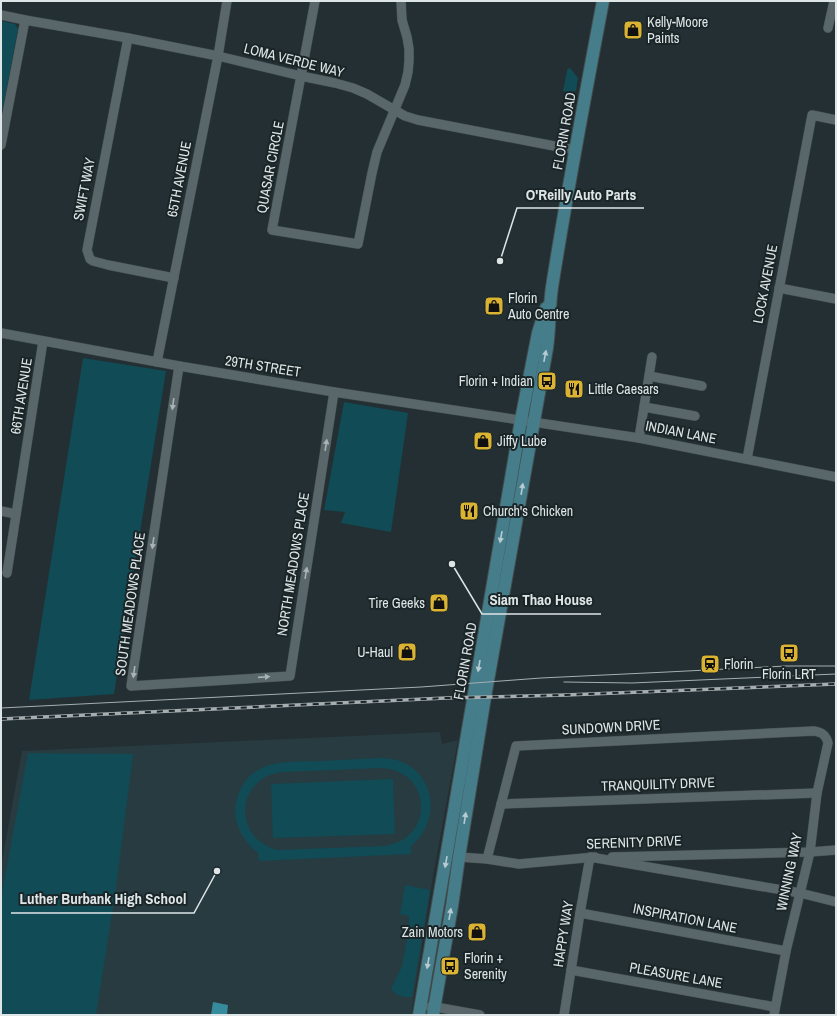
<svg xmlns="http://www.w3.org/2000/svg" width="837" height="1016" font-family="'Archivo Narrow',sans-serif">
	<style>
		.built { fill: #283b40 }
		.green { fill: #104b56; fill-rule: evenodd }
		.water { fill: #368c9d }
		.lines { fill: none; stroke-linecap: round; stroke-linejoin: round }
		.minor-casing { stroke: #434d4f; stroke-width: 10 }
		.major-casing { stroke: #434d4f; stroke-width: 14 }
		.minor { stroke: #5a676a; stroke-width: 9 }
		.major { stroke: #457e8a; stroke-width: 12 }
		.tram { stroke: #a6aeb1; stroke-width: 1 }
		.rail-casing { stroke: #a6aeb1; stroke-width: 3.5 }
		.rail { stroke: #1a2528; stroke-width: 2; stroke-dasharray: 6; stroke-linecap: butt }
		.oneway { fill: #b8cbd0 }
		.oneway2 { fill: #a9b3b5 }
		.labels { text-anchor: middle; stroke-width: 4; stroke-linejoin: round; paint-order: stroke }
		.poi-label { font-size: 14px; fill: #dee5e7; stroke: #1a2528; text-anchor: start }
		.street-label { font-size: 14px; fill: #dee5e7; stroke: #1a2528 }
		.leader { fill: none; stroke: #dee5e7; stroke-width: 1.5 }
		.callout-dot { fill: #dee5e7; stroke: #1a2528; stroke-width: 1.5 }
		.callout-label { font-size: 15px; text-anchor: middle; font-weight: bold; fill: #dee5e7; stroke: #1a2528; stroke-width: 4; stroke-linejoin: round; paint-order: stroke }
	</style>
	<rect width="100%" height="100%" fill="#232f32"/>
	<polygon class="built" points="440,732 442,744 458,740 433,876 411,1015 1,1015 1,866 22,751"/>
	<g class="green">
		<polygon points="1,21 15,24 18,29 1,118"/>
		<polygon points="569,68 570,68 578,78 576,91 567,92 563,91 567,70"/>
		<polygon points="83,358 166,371 114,694 29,700"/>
		<polygon points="344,402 408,413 391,532 341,523 345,512 324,510"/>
		<polygon points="28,753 133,754 116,888 96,1015 1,1015 1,898"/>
		<path d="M380 758C388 758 395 759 402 762 437 777 440 823 411 846V854L259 861 258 853C244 842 235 827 235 809 236 799 239 791 244 783 261 758 293 762 319 761 340 760 360 759 380 758ZM381 768C433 770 435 840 384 846L278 850C232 839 235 778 282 772Z"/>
		<polygon points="393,779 395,834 273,838 271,784"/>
		<path d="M405 885 430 890 412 997C402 997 398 997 391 989L402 966 408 933 409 916 400 914Z"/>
	</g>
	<polygon class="water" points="213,1002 228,1005 227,1015 211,1015"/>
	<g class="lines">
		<g class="minor-casing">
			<g id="minor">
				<polyline points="315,1 272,230 358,244 372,173 377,152 405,85 408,72 409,61 409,49 407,37 402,20 401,1"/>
				<polyline points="1,15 25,20 128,38 218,56 301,76 335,83 353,88 367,94 405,116 418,120 575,150"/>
				<polyline points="828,28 834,1"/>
				<polyline points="128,38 87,250 90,259 93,261 108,265 174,278"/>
				<polyline points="1,145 25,20"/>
				<polyline points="779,288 836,299"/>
				<polyline points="1,333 179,366 334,392 639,438 836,477"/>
				<polyline points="157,362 218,56 227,1"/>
				<polyline points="179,366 131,686 290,676 334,392"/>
				<polyline points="649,376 702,386"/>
				<polyline points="644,407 695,416"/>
				<polyline points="639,438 652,357"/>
				<polyline points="747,459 812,115 836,120"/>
				<polyline points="1,511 16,514"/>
				<polyline points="7,573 43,341"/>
				<polyline points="501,804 817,793"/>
				<polyline points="459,857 487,859 519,864 595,857"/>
				<polyline points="612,857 810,852 836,850"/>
				<path d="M487 859 516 746 814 731C822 732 826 735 828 743L817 793 810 852 786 951 774 1015"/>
				<polyline points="580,913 786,951"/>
				<polyline points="571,970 775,1007"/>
				<polyline points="430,1007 441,1008 480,1015"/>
				<polyline points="564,1015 580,913 590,857 800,893 836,902"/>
			</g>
		</g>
		<g class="major-casing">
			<g id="major">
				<polyline points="419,1015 521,420 538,333 546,308"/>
				<path d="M433 1015 452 906 459 857 485 697 547 348C550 328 549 307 552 287 567 192 585 96 603 1"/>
			</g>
		</g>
		<use href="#minor" class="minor"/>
		<use href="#major" class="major"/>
		<g class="tram">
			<polyline points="564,682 632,683 836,674"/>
			<polyline points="1,708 421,687 541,678 667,672 786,666 836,666"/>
		</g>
		<g class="rail-casing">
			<polyline id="rail" points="1,719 446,698 566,695 836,684"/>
		</g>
		<use href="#rail" class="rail"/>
	</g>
	<defs><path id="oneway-solid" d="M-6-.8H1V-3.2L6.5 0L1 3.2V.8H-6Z"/></defs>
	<g class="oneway">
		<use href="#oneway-solid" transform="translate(545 356) rotate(-79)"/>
		<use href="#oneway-solid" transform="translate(522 489) rotate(-81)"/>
		<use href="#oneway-solid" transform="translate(501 537) rotate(100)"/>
		<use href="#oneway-solid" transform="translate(479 666) rotate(100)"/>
		<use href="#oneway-solid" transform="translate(465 818) rotate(-81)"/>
		<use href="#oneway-solid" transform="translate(446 862) rotate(100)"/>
		<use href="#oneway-solid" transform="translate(450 914) rotate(-80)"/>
		<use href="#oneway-solid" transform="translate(428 963) rotate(100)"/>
	</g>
	<g class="oneway2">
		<use href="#oneway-solid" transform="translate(173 404) rotate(98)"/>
		<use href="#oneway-solid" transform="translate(326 445) rotate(-81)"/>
		<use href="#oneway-solid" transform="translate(153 543) rotate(98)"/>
		<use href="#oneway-solid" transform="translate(306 573) rotate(-81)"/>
		<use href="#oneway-solid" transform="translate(134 672) rotate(98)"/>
		<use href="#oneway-solid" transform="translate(264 677) rotate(-4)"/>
	</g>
	<defs>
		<g id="shop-square" transform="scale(1)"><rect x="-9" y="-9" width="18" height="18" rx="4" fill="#dab333" stroke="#1a2528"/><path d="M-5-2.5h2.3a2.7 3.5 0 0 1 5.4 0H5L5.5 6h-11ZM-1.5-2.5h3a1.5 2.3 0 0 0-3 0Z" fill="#111"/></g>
		<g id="bus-square" transform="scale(1)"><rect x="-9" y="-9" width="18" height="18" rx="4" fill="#dab333" stroke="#1a2528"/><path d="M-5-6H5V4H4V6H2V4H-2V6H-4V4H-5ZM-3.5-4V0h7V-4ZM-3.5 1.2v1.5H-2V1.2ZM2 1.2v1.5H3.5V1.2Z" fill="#111"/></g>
		<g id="restaurant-square" transform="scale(1)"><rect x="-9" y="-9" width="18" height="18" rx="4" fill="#dab333" stroke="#1a2528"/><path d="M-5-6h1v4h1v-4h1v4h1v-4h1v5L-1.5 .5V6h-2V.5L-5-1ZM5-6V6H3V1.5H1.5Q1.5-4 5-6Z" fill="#111"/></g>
		<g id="station-square" transform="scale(1)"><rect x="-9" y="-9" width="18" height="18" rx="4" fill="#dab333" stroke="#1a2528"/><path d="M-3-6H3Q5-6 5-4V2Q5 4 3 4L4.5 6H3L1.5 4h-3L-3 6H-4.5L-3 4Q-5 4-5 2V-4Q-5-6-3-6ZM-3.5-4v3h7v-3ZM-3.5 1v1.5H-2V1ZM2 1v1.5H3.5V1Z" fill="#111"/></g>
	</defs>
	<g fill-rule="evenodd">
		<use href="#shop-square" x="633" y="30"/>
		<use href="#shop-square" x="494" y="306"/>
		<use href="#bus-square" x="547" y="381"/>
		<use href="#restaurant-square" x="574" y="389"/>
		<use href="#shop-square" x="483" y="441"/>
		<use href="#restaurant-square" x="469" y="511"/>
		<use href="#shop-square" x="439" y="603"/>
		<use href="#shop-square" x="407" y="652"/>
		<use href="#bus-square" x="789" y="653"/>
		<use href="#station-square" x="710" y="664"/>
		<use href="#shop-square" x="477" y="932"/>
		<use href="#bus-square" x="450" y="966"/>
	</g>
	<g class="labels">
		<g class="poi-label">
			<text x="647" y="27">Kelly-Moore<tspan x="647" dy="16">Paints</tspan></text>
			<text x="508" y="303">Florin<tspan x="508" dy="16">Auto Centre</tspan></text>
			<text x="533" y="386" text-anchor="end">Florin + Indian</text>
			<text x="588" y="394">Little Caesars</text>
			<text x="497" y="446">Jiffy Lube</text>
			<text x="483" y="516">Church's Chicken</text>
			<text x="425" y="608" text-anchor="end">Tire Geeks</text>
			<text x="393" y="657" text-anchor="end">U-Haul</text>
			<text x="724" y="669">Florin</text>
			<text x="789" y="679" text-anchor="middle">Florin LRT</text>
			<text x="463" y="937" text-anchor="end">Zain Motors</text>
			<text x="464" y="963">Florin +<tspan x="464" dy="16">Serenity</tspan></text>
		</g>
		<g class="street-label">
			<text transform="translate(294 60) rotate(14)" y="5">LOMA VERDE WAY</text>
			<text transform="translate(564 131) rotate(-80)" y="5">FLORIN ROAD</text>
			<text transform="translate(270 167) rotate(-79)" y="5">QUASAR CIRCLE</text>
			<text transform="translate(179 179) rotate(-79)" y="5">65TH AVENUE</text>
			<text transform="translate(84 189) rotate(-79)" y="5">SWIFT WAY</text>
			<text transform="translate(765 284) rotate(-79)" y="5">LOCK AVENUE</text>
			<text transform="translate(263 366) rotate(9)" y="5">29TH STREET</text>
			<text transform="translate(21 396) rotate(-81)" y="5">66TH AVENUE</text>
			<text transform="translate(681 432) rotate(11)" y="5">INDIAN LANE</text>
			<text transform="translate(293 564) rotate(-81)" y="5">NORTH MEADOWS PLACE</text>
			<text transform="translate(130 604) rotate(-82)" y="5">SOUTH MEADOWS PLACE</text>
			<text transform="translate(465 661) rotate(-80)" y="5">FLORIN ROAD</text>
			<text transform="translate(611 727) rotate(-3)" y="5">SUNDOWN DRIVE</text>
			<text transform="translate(658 784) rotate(-2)" y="5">TRANQUILITY DRIVE</text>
			<text transform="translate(634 842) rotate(-2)" y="5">SERENITY DRIVE</text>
			<text transform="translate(789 872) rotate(-78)" y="5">WINNING WAY</text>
			<text transform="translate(685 918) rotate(11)" y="5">INSPIRATION LANE</text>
			<text transform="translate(563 934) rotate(-81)" y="5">HAPPY WAY</text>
			<text transform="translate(676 975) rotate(10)" y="5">PLEASURE LANE</text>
		</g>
	</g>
	<path class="leader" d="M500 261L517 208H644M452 564L482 614H601M217 871L194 913H11"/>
	<g class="callout-dot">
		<circle cx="500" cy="261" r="4"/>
		<circle cx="452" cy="564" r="4"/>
		<circle cx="217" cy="871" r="4"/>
	</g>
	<g class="callout-label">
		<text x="581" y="200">O'Reilly Auto Parts</text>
		<text x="541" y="605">Siam Thao House</text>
		<text x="103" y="904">Luther Burbank High School</text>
	</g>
	<rect width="837" height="1016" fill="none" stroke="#dee5e7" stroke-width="4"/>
</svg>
